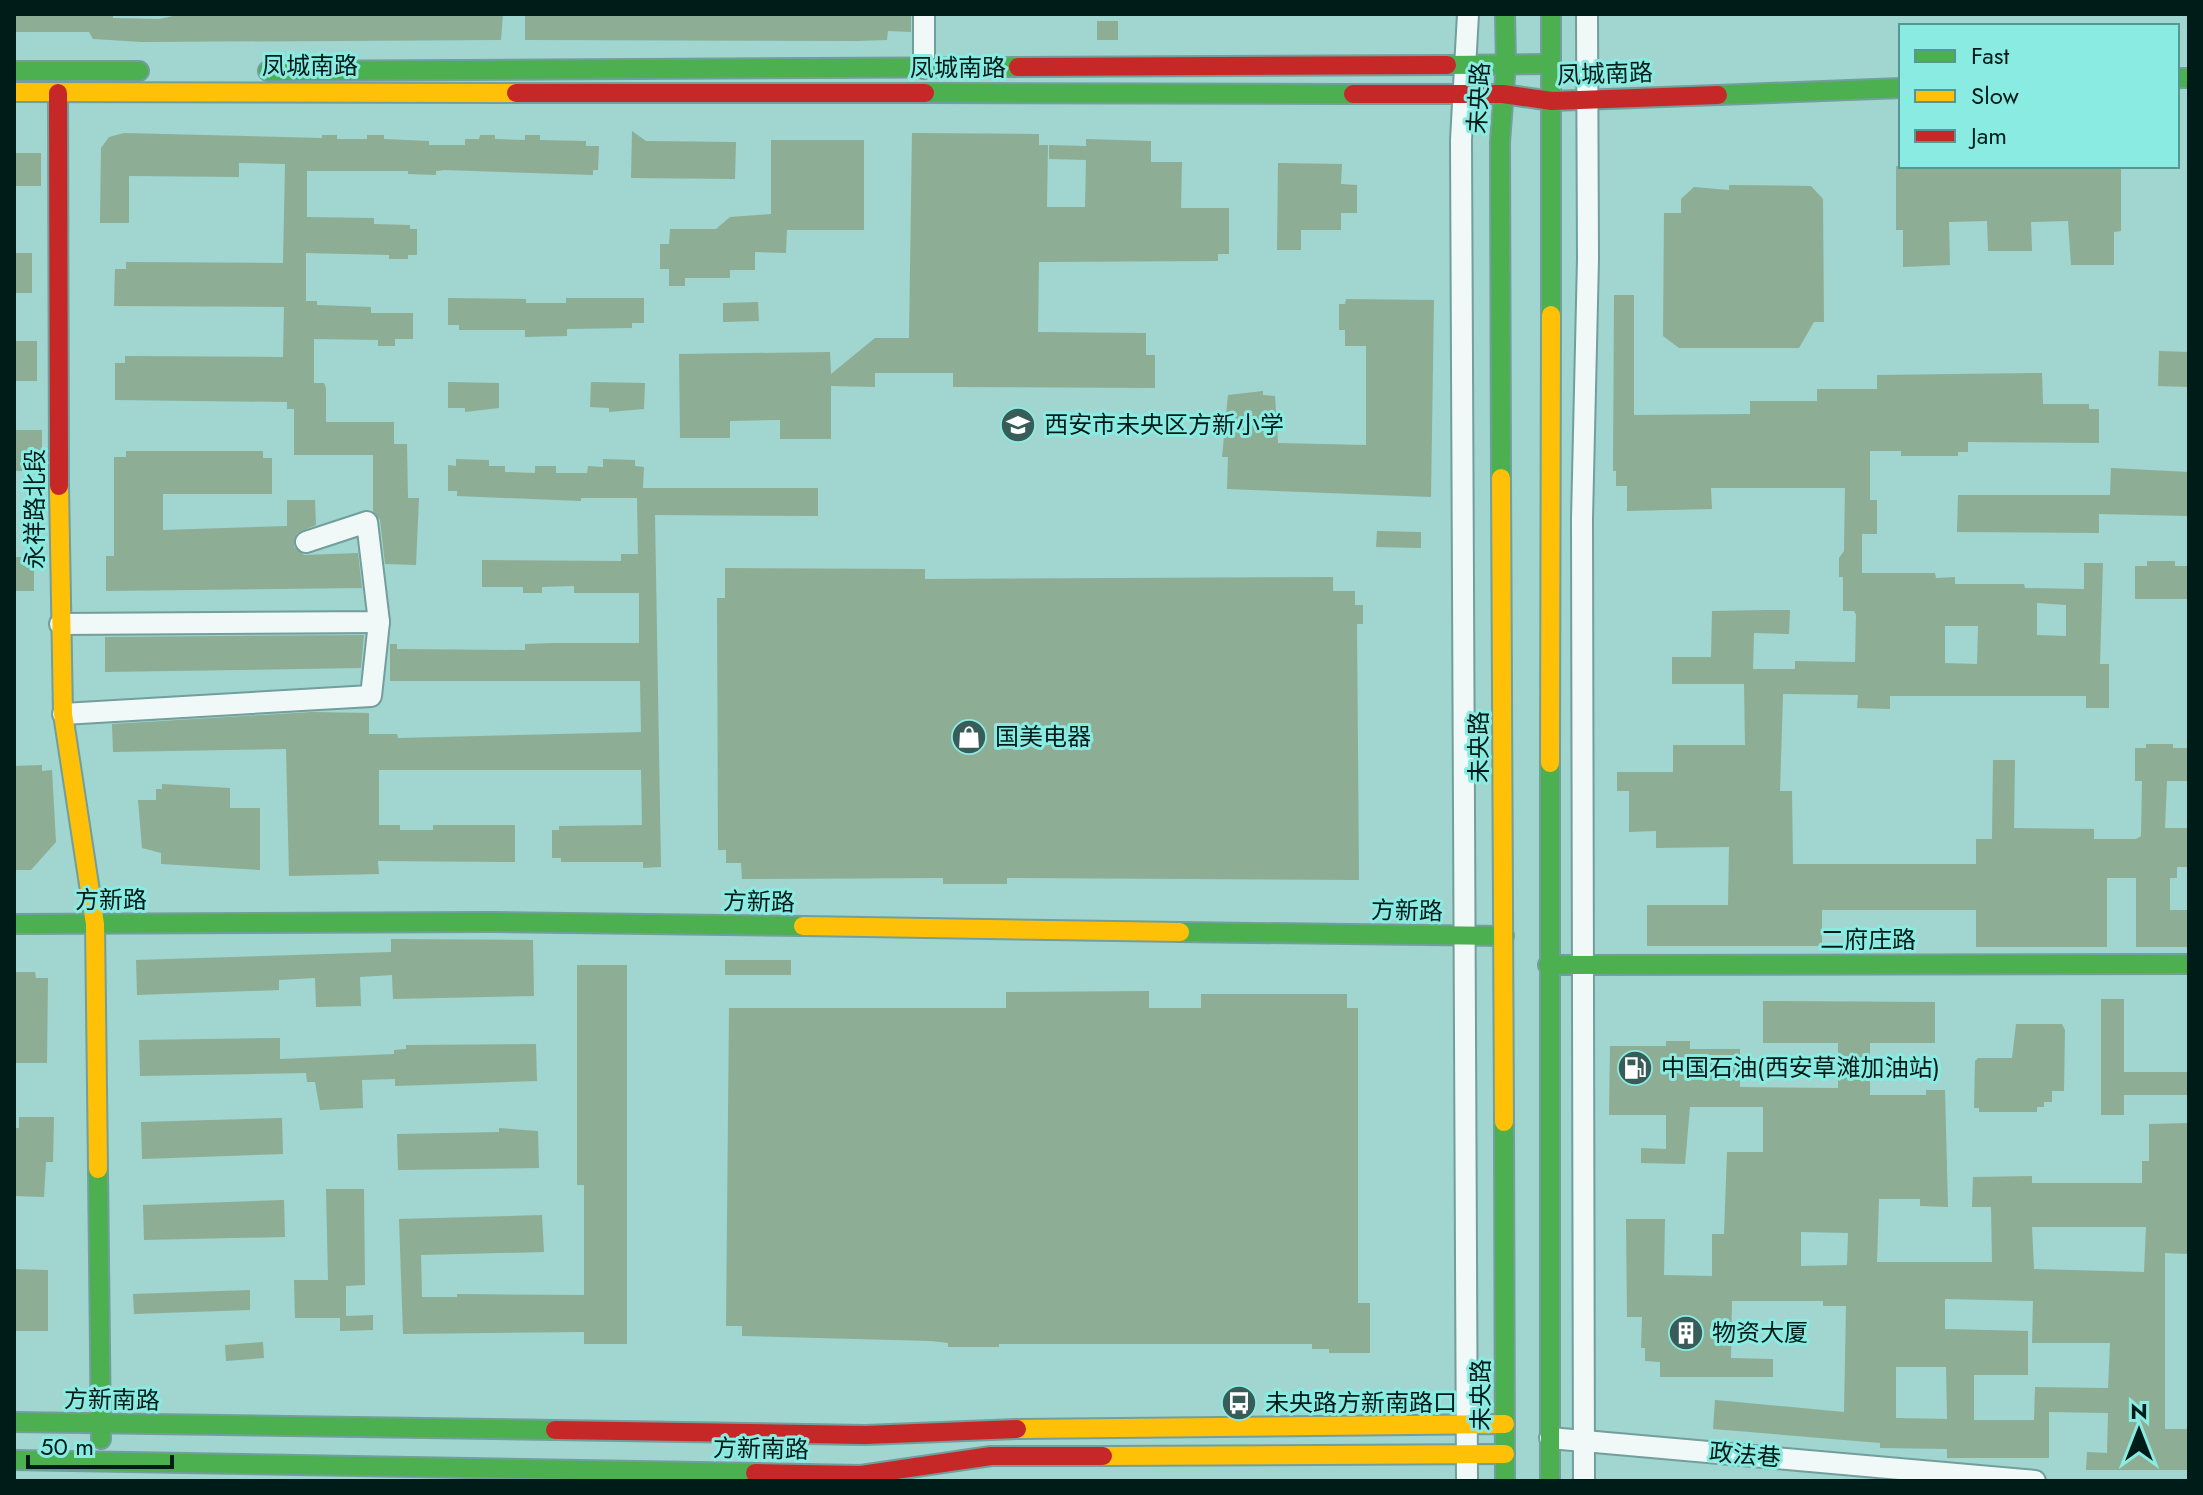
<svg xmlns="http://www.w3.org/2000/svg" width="2203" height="1495" font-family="Jost,'Noto Sans SC',sans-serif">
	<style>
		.building { fill: #8dad94; fill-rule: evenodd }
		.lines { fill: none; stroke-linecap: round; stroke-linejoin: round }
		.street-casing { stroke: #729e9b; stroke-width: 24 }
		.fast-casing { stroke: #729e9b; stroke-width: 22 }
		.slow-casing { stroke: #729e9b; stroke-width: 22 }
		.jam-casing { stroke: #729e9b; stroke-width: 22 }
		.street { stroke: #f1f9f8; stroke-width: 20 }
		.fast { stroke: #4caf50; stroke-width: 18 }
		.slow { stroke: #ffc107; stroke-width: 18 }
		.jam { stroke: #c62828; stroke-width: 18 }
		.labels { text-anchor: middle; stroke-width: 6; stroke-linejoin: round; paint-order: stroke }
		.street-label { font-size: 24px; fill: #001c19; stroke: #8aebe2 }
		.poi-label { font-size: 24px; fill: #001c19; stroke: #8aebe2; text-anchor: start }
	</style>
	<rect width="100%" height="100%" fill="#a0d5d0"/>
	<g class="building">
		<polygon points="14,14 113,14 113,18 159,19 183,14 503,14 501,40 142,42 93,39 89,32 14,32"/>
		<polygon points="525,14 911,16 911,32 888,31 887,40 858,41 525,40"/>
		<rect x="1097" y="21" width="21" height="19"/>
		<polygon points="632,131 646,141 736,142 735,179 631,178"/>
		<polygon points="124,133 322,138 322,135 337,135 337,139 367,139 367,135 384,135 384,139 429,141 429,145 465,145 465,139 479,139 480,135 495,135 495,139 525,140 525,135 540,135 540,140 586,141 586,146 599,146 598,170 593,170 593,175 445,170 436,171 436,175 408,174 408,171 307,171 307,217 374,218 374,224 410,225 410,229 417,229 417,255 408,255 408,259 389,259 389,255 306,253 306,301 317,301 317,305 371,307 371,313 413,313 413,339 395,339 395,346 378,346 378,340 314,339 314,383 324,383 326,388 326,422 394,422 394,444 407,444 408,498 419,498 416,565 385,564 380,520 373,511 373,455 294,455 294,409 287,409 287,402 115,400 115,363 125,363 125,356 283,357 284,307 114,306 115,269 126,269 126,262 283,263 285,164 239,163 239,177 129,176 129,223 100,223 101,148 109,137"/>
		<polygon points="912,133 1039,134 1039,145 1048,145 1047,207 1085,207 1086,160 1049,159 1049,145 1086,146 1086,139 1151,141 1151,162 1182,162 1181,208 1229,208 1229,254 1218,254 1218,261 1039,262 1038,332 1146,333 1146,355 1155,355 1155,388 953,387 953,373 875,373 875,387 831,386 831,439 780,439 780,420 730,421 730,438 680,438 679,354 830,352 831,374 875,338 909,338"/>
		<polygon points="771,140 864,140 864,230 787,230 786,253 755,252 755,270 730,270 730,278 685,278 685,286 669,286 669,269 660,269 660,244 669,244 670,229 716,229 730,217 771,214"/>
		<rect x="14" y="153" width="27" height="33"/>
		<polygon points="1278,163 1342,164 1341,184 1357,185 1357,213 1341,213 1341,230 1301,230 1301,250 1277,250"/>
		<polygon points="1896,166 2121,166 2121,231 2114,232 2114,265 2071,265 2068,221 2031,222 2032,251 1988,251 1987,221 1949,222 1950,265 1903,267 1903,230 1896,230"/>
		<polygon points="1729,185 1811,186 1823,199 1824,322 1814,322 1799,348 1679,348 1663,336 1664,213 1681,213 1681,199 1694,187 1729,190"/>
		<rect x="14" y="253" width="18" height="40"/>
		<path d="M1614 295H1634V415L1750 414V401H1817V389H1877V375L2042 373 2043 404H2089V409H2099V443L1968 442V452H1958V456H1901V451H1870V500H1877V534H1862V573H1935L1936 578 1955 577V584H2024L2025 588 2084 589V563H2103L2100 664H2109V708H2086V696H1890V709L1857 708 1858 695 1783 694 1780 791H1792L1793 864H1976V839H1992L1993 760H2015L2014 828 2094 829V839H2136L2141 836 2142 781H2135V748H2146V744H2173V748H2189V781H2167L2165 828H2189V867H2177V878H2170V910H2189V947H2136V878H2107V947H1976V910H1822V946H1647V905H1728L1729 847 1656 848V831L1629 832V791H1617V772H1673V745H1745L1744 684H1672V657H1711L1712 611 1768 610H1790L1789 634 1754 633 1753 669H1795V661L1855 662 1856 615 1854 611H1843V577H1839V558L1844 551 1845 488H1711L1712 509 1627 511V486H1616V471H1613ZM2037 603 2066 605V636L2037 635ZM1945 626H1978L1977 664 1945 663Z"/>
		<polygon points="448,298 526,299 526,303 566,303 566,298 644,298 644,323 632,323 632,328 567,329 567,336 525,337 525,330 459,330 459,325 448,325"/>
		<polygon points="1346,299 1434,300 1431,497 1227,489 1228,457 1222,457 1228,395 1263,391 1263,395 1275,396 1278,443 1366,445 1366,346 1345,346 1345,330 1339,330 1339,304 1345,304"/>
		<polygon points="758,302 759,321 723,322 723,303"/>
		<rect x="14" y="341" width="23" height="40"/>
		<polygon points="2159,351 2189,352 2189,387 2158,386"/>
		<polygon points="448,382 499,383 499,408 465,412 465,408 448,408"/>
		<polygon points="591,382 645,383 644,409 609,412 609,408 590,407"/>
		<rect x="14" y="430" width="28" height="41"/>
		<polygon points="126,451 263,451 263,458 272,458 272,494 163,494 163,530 287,526 287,500 315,500 316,525 297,533 294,547 304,555 358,553 362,588 106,591 106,556 114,556 114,457 126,457"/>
		<polygon points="456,459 489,460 489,466 505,466 505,472 535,473 535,466 556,466 556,473 587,473 588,466 603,467 603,459 635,460 635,466 644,467 643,488 818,488 818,516 655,515 661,867 643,868 643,862 561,862 561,858 552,858 552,830 559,830 559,826 642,825 641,770 379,770 379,825 400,825 400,830 433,830 433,825 515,825 515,862 378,861 379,874 289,876 286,749 113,752 112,724 312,712 369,713 369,734 397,734 398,738 641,732 640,681 390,681 390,644 397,644 397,649 525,650 525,644 554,643 639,643 639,593 574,593 574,586 542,587 542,593 523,593 523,587 482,587 482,560 621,561 621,554 638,554 637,498 581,498 581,501 457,496 457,491 448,491 448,465 456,466"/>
		<polygon points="2111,468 2189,472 2189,516 2099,514 2099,533 1957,532 1958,495 2110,495"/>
		<polygon points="1377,531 1421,532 1421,548 1376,547"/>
		<rect x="14" y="557" width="20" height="34"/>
		<polygon points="2147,561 2175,561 2175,566 2189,566 2189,599 2135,599 2135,566 2147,566"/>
		<polygon points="725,568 925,569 925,579 1333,577 1333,591 1355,591 1355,605 1363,605 1363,624 1357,624 1359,880 1007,878 1007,884 943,884 943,878 742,879 741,863 726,863 726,850 718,850 717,598 725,598"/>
		<polygon points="364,635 361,668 105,672 105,637"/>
		<polygon points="42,765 42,771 52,770 56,842 31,870 14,870 14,766"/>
		<polygon points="162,784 230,788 230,808 260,808 260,870 161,864 161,853 142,848 138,800 156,800 156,789 162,789"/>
		<polygon points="391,939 533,940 534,996 393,999 392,975 360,977 361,1006 316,1007 315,978 279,980 279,990 137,995 136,960 391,952"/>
		<rect x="725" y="960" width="66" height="15"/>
		<polygon points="577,965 627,965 627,1344 584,1344 584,1332 403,1334 399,1219 542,1215 544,1252 421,1255 422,1297 457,1297 457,1294 584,1295 584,1185 577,1185"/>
		<polygon points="14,972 35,972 36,978 48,978 47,1063 14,1063"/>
		<polygon points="1149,991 1149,1008 1201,1008 1201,994 1347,994 1347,1008 1358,1008 1358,1303 1370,1303 1370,1353 1329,1353 1329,1349 1312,1349 1312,1344 999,1344 999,1347 948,1347 948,1343 931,1341 742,1336 742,1326 726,1326 729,1008 1006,1008 1006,992"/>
		<polygon points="2101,999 2124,999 2124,1072 2189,1072 2189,1095 2124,1095 2124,1115 2101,1115"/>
		<path d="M1763 1001 1935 1002V1043H1870V1095H1926V1090H1945L1948 1207 1920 1206V1199H1879L1877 1262H1992L1991 1207H1972L1973 1177 2032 1176V1183H2142V1161H2149V1124L2189 1123V1254L2165 1253V1429H2189V1470H2086L2087 1452 2107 1453 2108 1413 2049 1412V1458H1947V1449L1880 1448V1443L1713 1429 1715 1400 1844 1412 1846 1306H1823V1301H1732L1731 1358 1773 1359V1377H1660V1362L1645 1361V1348H1641L1642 1317H1627L1626 1219H1665L1664 1275 1712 1276V1234H1724L1727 1152H1763V1107H1690L1685 1164 1641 1163V1148L1666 1149V1115H1609L1610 1046H1666V1041H1690V1049H1740V1087L1838 1088V1043H1763ZM2032 1227H2146L2144 1272 2034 1269ZM1801 1232 1848 1233 1847 1265 1801 1266ZM1945 1299 2033 1301 2032 1343H2110L2108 1388 2035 1387 2034 1420H1974V1375H2028V1331L1945 1329ZM1896 1367H1946L1947 1419 1896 1418Z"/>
		<polygon points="2016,1024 2062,1024 2065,1030 2064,1091 2052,1091 2052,1102 2044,1102 2044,1107 2037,1107 2037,1112 1979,1112 1979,1108 1974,1108 1975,1061 1978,1058 2012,1058"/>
		<polygon points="280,1038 280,1059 394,1054 394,1050 406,1049 406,1045 536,1044 537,1081 395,1086 395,1079 362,1080 363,1108 320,1110 315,1082 307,1082 306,1073 140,1076 139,1040"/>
		<polygon points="19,1117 54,1117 53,1162 46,1162 44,1197 14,1196 14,1128 19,1128"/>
		<polygon points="282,1118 283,1154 142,1159 141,1122"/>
		<polygon points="499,1128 538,1131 539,1168 398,1170 397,1134 499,1132"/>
		<polygon points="326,1189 364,1189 365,1285 346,1286 346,1316 373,1315 373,1330 340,1331 340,1318 295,1318 294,1280 328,1280"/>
		<polygon points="284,1200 285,1237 144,1240 143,1205"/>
		<polygon points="14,1269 48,1270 48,1331 14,1331"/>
		<polygon points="250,1290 250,1310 134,1314 133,1294"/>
		<polygon points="263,1342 264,1358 226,1361 225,1345"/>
	</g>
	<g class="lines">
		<g class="street-casing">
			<g id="street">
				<polyline points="924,14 924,68"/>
				<polyline points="60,624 379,622 367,522 306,542"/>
				<polyline points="63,714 371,696 379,622"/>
				<polyline points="1550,1438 2035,1481"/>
				<polyline points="1467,1481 1461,140 1468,14"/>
				<polyline points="1584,1481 1582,519 1588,259 1587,14"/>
			</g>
		</g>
		<g class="fast-casing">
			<g id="fast">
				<polyline points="1447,65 1551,64"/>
				<polyline points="14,71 139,71"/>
				<polyline points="268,71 1018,67"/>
				<polyline points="2177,78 2189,78"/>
				<polyline points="925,93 1353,94"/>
				<polyline points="1718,95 1901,88"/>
				<polyline points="1551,315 1551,14"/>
				<polyline points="1501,478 1500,142 1506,64 1505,14"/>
				<polyline points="14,924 492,922 803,926"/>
				<polyline points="1180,932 1504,936"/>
				<polyline points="1548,965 2189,964"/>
				<polyline points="1504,1122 1505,1481"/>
				<polyline points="98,1169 101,1439"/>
				<polyline points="14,1422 555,1430"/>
				<polyline points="14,1460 755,1473"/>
				<polyline points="1550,1481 1550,763"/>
			</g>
		</g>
		<g class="slow-casing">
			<g id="slow">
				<polyline points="14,92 516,93"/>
				<polyline points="1501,478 1504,1122"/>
				<polyline points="59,486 63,714 95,924 98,1169"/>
				<polyline points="1550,763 1551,315"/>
				<polyline points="803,926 1180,932"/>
				<polyline points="1017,1429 1505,1424"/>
				<polyline points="1103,1456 1505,1454"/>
			</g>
		</g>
		<g class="jam-casing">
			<g id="jam">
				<polyline points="1018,67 1447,65"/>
				<polyline points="58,93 59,486"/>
				<polyline points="516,93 925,93"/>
				<polyline points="1353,94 1503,94 1552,101 1718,95"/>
				<polyline points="555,1430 865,1435 1017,1429"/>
				<polyline points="755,1473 861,1475 991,1456 1103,1456"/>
			</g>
		</g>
		<use href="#street" class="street"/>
		<use href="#fast" class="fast"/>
		<use href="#slow" class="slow"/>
		<use href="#jam" class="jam"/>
	</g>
	<defs>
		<g id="school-disc" transform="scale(1.8)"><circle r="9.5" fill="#385d59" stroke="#8aebe2"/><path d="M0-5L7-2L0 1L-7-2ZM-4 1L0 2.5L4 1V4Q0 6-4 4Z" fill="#fff"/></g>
		<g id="shop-disc" transform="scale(1.8)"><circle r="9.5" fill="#385d59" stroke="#8aebe2"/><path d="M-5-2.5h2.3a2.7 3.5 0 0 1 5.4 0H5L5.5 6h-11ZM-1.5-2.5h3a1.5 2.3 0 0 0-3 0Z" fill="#fff"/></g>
		<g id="fuel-disc" transform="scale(1.8)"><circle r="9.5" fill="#385d59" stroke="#8aebe2"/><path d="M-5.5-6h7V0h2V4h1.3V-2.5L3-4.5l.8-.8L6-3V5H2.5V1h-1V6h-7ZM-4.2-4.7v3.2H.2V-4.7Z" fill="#fff"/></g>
		<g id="building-disc" transform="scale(1.8)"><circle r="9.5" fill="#385d59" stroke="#8aebe2"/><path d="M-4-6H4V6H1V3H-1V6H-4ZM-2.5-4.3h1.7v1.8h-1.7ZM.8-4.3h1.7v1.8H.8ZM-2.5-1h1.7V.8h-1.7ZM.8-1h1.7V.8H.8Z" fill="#fff"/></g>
		<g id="bus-disc" transform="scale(1.8)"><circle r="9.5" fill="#385d59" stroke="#8aebe2"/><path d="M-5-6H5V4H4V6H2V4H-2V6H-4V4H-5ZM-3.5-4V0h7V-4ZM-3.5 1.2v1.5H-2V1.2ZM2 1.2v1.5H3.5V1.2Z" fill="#fff"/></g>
	</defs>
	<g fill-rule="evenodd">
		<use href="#school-disc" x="1018" y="425"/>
		<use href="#shop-disc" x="969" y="737"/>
		<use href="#fuel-disc" x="1635" y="1068"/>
		<use href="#building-disc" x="1686" y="1333"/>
		<use href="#bus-disc" x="1239" y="1403"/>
	</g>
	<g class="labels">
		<g class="street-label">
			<text x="310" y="74">凤城南路</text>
			<text x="958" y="76">凤城南路</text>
			<text transform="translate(1605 74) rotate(-2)" y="8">凤城南路</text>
			<text transform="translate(1479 98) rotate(-87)" y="8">未央路</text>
			<text transform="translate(35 509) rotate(-90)" y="8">永祥路北段</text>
			<text transform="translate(1479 747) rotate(-90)" y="8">未央路</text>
			<text x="111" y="908">方新路</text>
			<text transform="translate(759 902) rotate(1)" y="8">方新路</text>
			<text transform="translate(1407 911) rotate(1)" y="8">方新路</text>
			<text x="1868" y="948">二府庄路</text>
			<text transform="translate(1481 1395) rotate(-90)" y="8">未央路</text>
			<text transform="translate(112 1400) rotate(1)" y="8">方新南路</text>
			<text transform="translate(761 1449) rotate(1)" y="8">方新南路</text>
			<text transform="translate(1745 1455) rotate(5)" y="8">政法巷</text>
		</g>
		<g class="poi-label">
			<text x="1044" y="433">西安市未央区方新小学</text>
			<text x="995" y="745">国美电器</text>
			<text x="1661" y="1076">中国石油(西安草滩加油站)</text>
			<text x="1712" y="1341">物资大厦</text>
			<text x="1265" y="1411">未央路方新南路口</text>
		</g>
	</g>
	<rect width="2203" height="1495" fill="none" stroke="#001c19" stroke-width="32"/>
	<rect x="1899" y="24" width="280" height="144" fill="#8aebe2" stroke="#539892" stroke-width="2"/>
	<rect x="1915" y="50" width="40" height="12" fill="#4caf50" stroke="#539892" stroke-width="2"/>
	<text x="1971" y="64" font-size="24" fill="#001c19">Fast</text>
	<rect x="1915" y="90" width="40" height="12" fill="#ffc107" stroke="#539892" stroke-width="2"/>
	<text x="1971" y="104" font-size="24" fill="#001c19">Slow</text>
	<rect x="1915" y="130" width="40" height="12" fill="#c62828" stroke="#539892" stroke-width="2"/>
	<text x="1971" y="144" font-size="24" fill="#001c19">Jam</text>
	<g transform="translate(2139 1431)" stroke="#8aebe2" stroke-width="6" paint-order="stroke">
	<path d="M0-6L14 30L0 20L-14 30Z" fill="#001c19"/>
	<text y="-12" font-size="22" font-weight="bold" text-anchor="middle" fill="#001c19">N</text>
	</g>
	<path d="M28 1455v12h144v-12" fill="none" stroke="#001c19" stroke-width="4"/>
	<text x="40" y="1455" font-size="24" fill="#001c19" stroke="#8aebe2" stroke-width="6" paint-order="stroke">50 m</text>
</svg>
